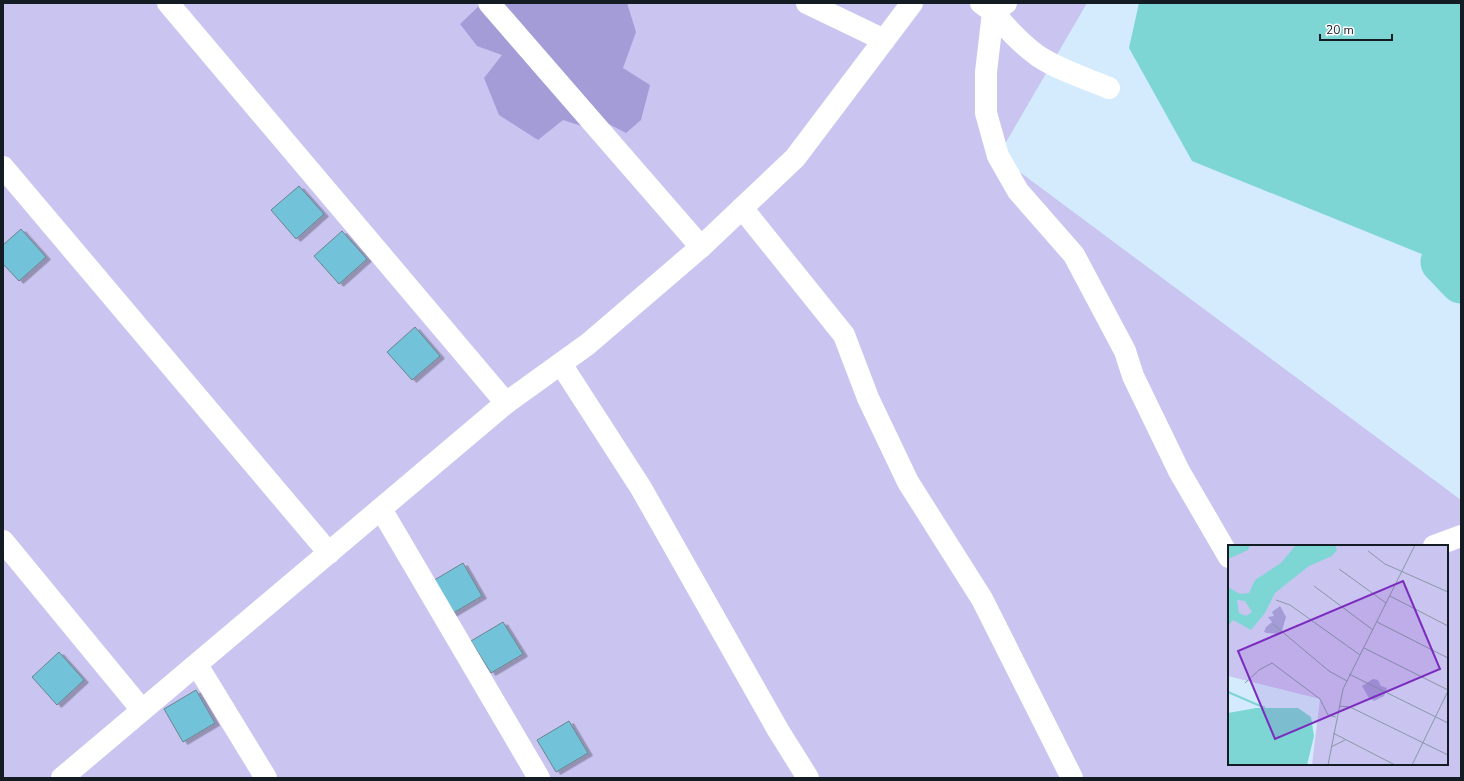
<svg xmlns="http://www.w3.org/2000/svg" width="1464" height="781" font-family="'Nunito Sans',sans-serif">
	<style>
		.green { fill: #cac4f1; fill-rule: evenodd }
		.forest { fill: #a49cd7 }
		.water { fill: #7dd6d4 }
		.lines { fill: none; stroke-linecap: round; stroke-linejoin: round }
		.river { stroke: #7dd6d4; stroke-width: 43 }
		.building { fill: #72c3da; stroke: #68848d; filter: url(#shadow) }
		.minor { stroke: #fff; stroke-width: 22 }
		.inset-river { fill: none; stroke: #7dd6d4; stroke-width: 2 }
		.inset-road { fill: none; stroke: #8798a6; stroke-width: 1 }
		.view { fill: #7b2cbf; fill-opacity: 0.15; stroke: #7b2cbf; stroke-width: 2 }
		.inset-edge { fill: none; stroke: #141c23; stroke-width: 2 }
	</style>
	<defs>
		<filter id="shadow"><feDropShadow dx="4.5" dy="2.5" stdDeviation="0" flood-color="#0004"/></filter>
	</defs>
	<rect width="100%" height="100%" fill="#d4ebfd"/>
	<path class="green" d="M3 3H1087L998 156 1461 500V778H3ZM1229 546H1447V764H1229Z"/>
	<polygon class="forest" points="482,3 627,3 636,32 623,68 650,85 641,120 626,133 603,121 591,129 563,120 538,140 499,115 484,78 502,55 477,46 460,24"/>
	<polygon class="water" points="1139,3 1461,3 1461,270 1192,161 1129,48"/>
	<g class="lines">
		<polyline class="river" points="1442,262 1461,282"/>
	</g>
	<g class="building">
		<polygon points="299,186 324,214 296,239 271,210"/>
		<polygon points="21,229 46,257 19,281 3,264 3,245"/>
		<polygon points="342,231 367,259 339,284 314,256"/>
		<polygon points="415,327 440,356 412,380 387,352"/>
		<polygon points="463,563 482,596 450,615 431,582"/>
		<polygon points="503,622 523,654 491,673 471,641"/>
		<polygon points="59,652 84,680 57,705 32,677"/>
		<polygon points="196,690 215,723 183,742 164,709"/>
		<polygon points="569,721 588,753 556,772 537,740"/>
	</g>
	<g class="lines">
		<g class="minor">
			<polyline points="168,3 506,403"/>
			<polyline points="489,3 701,247"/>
			<polyline points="807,3 884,40"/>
			<polyline points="981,3 993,12 986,72 986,113 998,156 1018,191 1074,255 1125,351 1133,376 1179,471 1229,557"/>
			<path d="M1006 3 993 12C1007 28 1021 44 1038 56 1059 70 1085 78 1109 88"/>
			<polyline points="3,167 329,553"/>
			<polyline points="742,208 844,335 868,398 908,482 982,599 1072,778"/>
			<polyline points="561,364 641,488 778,730 808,778"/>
			<polyline points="381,509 539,778"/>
			<polyline points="3,541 142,710"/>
			<polyline points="1434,546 1461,536"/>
			<polyline points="197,665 266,778"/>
			<polyline points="62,778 506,403 588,344 701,247 795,158 912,3"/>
		</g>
	</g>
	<g transform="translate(1228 545)">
		<rect width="220" height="220" fill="#d4ebfd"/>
		<path d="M0 0H220V220H84L92 154 0 131Z" fill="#cac4f1"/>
		<path d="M52 61 58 72 53 89 39 88 36 87 38 82 44 77 40 72 46 71 44 67ZM145 134 150 135 153 141 159 143 156 151 146 156 141 153 134 141Z" fill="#a49cd7"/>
		<path d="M0 0H22L20 5 0 14ZM68 0H107L109 5 104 11 81 21 47 48 37 68 23 85 5 75 0 81V42L12 49 21 48 27 35 53 18ZM9 55 17 56 24 67 18 71 11 68ZM28 163H70L83 172 86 191 79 220H0V168Z" fill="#7dd6d4" fill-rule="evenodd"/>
		<path class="inset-river" d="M0 147 37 163"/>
		<path class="inset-road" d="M140 6 157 19 220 47M111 24 158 58M86 41 145 85M162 51 220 81M48 55 62 60 132 110M149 77 220 113M45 79 101 126 119 136M136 103 220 145M121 129 220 178M17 138 31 125 44 118 92 154 100 170 108 172M111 161 122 162 220 210M105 188 167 220M103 202 117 195M100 220 115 144 187 0M184 220 220 146"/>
		<path class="view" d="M175 36 212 124 47 194 10 106Z"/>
		<rect width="220" height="220" class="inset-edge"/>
	</g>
	<rect width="1464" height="781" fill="none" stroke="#141c23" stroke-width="8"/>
	<path d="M1320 34v6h72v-6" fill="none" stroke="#141c23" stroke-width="2"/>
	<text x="1326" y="34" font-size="12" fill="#141c23" stroke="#ffffff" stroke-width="3" paint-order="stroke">20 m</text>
</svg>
